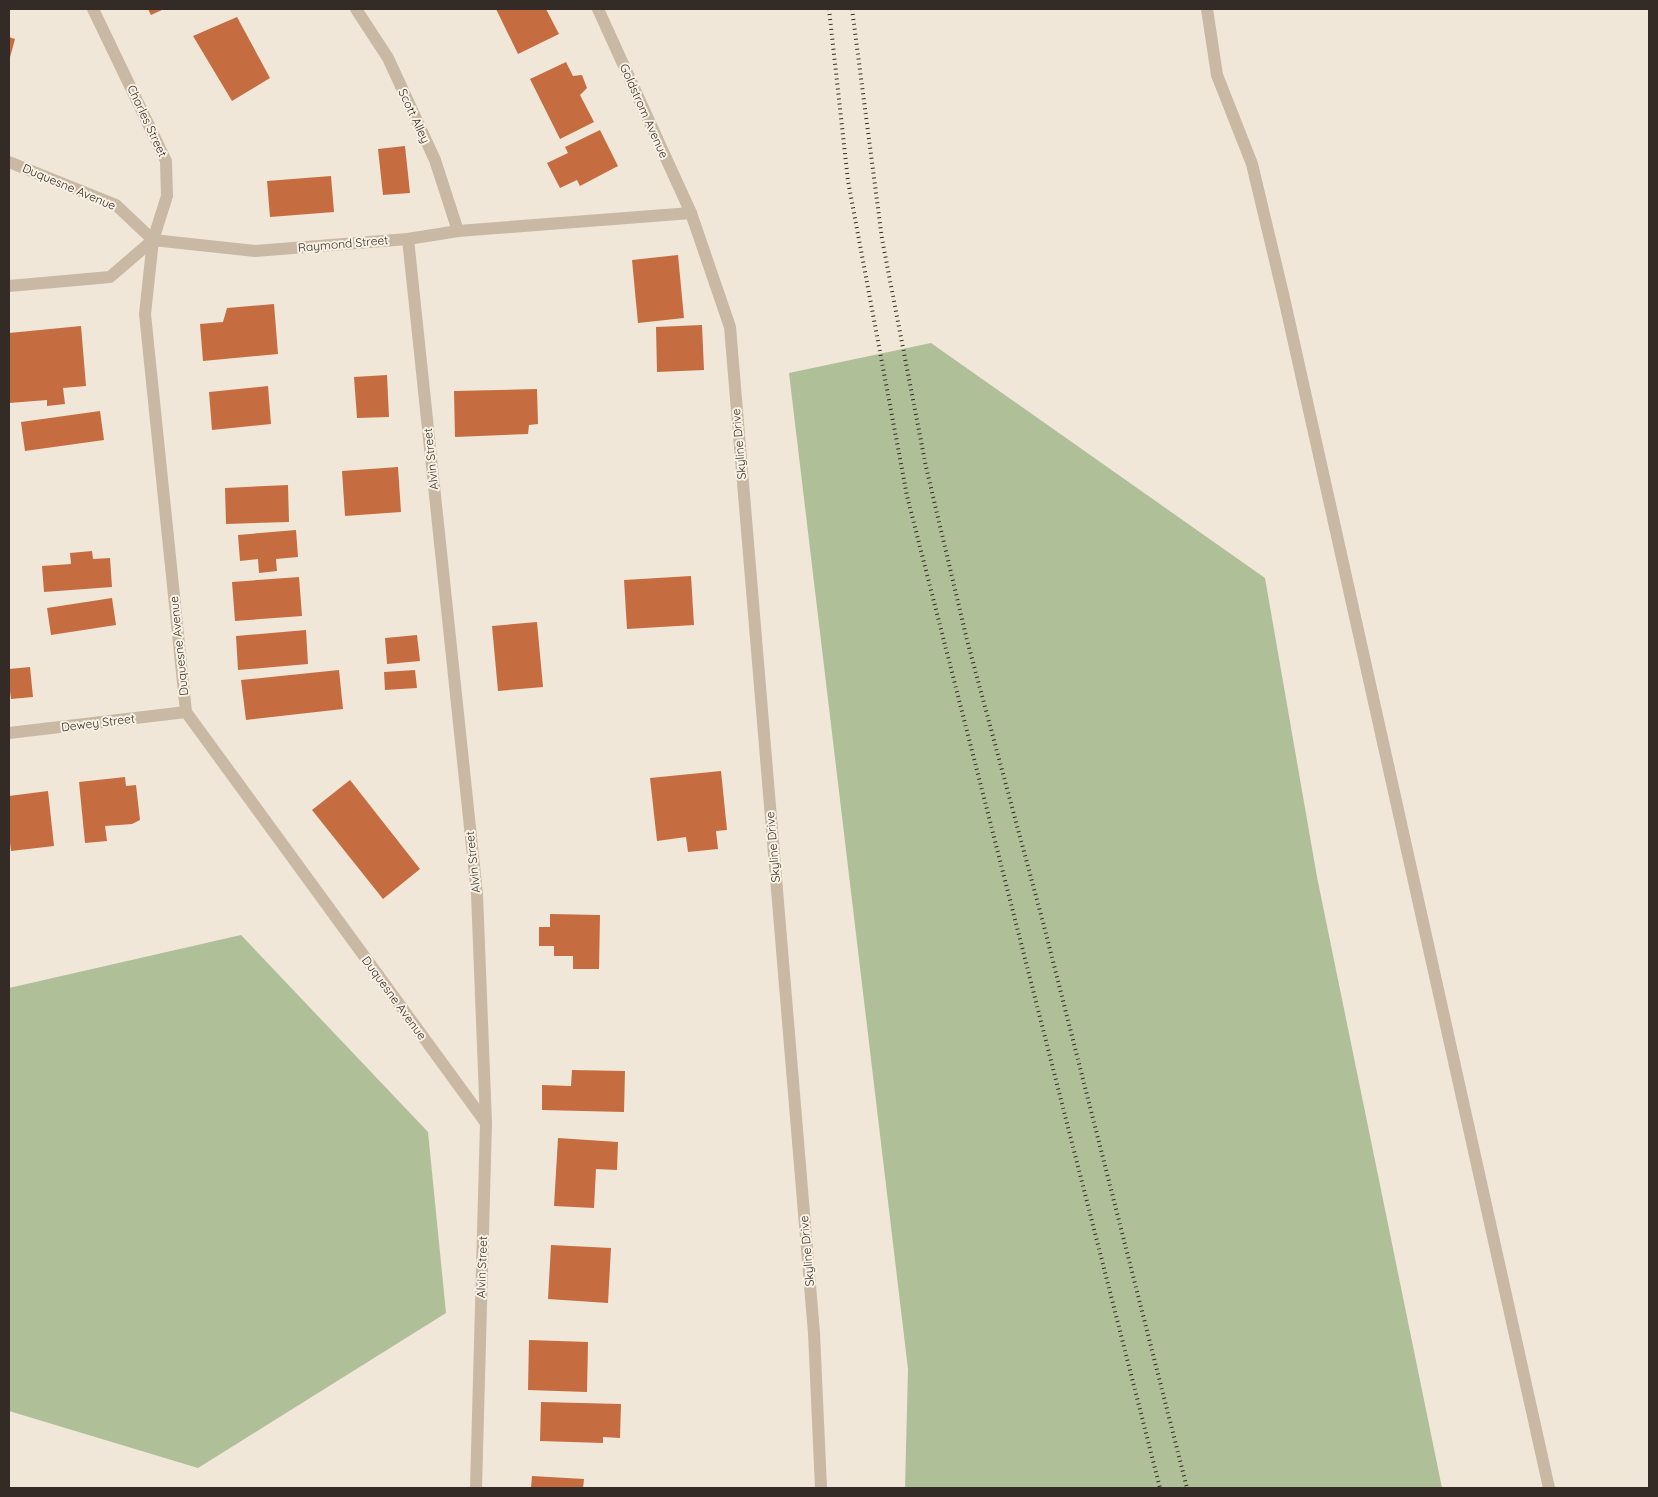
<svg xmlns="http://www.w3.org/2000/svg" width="1658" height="1497" font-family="Quicksand,sans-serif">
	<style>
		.green { fill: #afbf98 }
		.building { fill: #c66c41 }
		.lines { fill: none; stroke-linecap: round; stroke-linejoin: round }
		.minor { stroke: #c8b8a4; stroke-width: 12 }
		.rail { stroke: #342b26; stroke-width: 4; stroke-dasharray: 1 4; stroke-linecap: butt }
		.labels { text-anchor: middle; stroke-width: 4; stroke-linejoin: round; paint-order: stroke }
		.street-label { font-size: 12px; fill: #342b26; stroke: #f9f1e4 }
	</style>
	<rect width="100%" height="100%" fill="#f1e7d8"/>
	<g class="green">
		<polygon points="931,343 1265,578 1317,877 1442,1488 905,1488 908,1369 789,373"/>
		<polygon points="241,935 428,1132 446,1313 198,1468 9,1411 9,988"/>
	</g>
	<g class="building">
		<polygon points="148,9 164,9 151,15"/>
		<polygon points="496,9 546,9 559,34 518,54"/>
		<polygon points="237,17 270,78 232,101 193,36"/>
		<polygon points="9,37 15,39 9,61"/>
		<polygon points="566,62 573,76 582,75 587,88 580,95 594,122 560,139 530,79"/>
		<polygon points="600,130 618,166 580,186 577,180 560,188 547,163 568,153 565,147"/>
		<polygon points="405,146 410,193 383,195 378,149"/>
		<polygon points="331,176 334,212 270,217 267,181"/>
		<polygon points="678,255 684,318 638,323 632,260"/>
		<polygon points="274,304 278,354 203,361 200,324 223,322 227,308"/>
		<polygon points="702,325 704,370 657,372 656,327"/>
		<polygon points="81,326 86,386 63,388 65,404 47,406 47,400 9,403 9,333"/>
		<polygon points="387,375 389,417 357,418 354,377"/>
		<polygon points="268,386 271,424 212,430 209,392"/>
		<polygon points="537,389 538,424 529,425 528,434 455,437 454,391"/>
		<polygon points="100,411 104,440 25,451 21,422"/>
		<polygon points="398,467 401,512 345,516 342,471"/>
		<polygon points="288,485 289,522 226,524 225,488"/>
		<polygon points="296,530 298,557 276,559 277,571 259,573 258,559 240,561 238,535"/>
		<polygon points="92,551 93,559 110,558 112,587 44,592 42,566 71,564 70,553"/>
		<polygon points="691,576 694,625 627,629 624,580"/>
		<polygon points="299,577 302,616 235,621 232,582"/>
		<polygon points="112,598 116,625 51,635 47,608"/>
		<polygon points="537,622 543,687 498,691 492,626"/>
		<polygon points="306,630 308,664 238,670 236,636"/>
		<polygon points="417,635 420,661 387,664 385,638"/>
		<polygon points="30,667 33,697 11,699 10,691 9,692 9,669"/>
		<polygon points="339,670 343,709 246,720 241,680"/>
		<polygon points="415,670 417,688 385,690 384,672"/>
		<polygon points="721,771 727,830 716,831 718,849 688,852 686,837 657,841 650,778"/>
		<polygon points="125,777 126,786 136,785 140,820 132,824 105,826 107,841 85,843 79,782"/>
		<polygon points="350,780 420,869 383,899 312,810"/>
		<polygon points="48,791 54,846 11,851 9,834 9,796"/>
		<polygon points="550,914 600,915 599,969 573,969 573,956 554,956 554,946 539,946 539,927 550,927"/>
		<polygon points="572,1070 625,1071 624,1112 542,1110 542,1085 571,1086"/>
		<polygon points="558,1138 618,1142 617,1170 596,1169 594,1208 554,1206"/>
		<polygon points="551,1245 611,1248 608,1303 548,1299"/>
		<polygon points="529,1340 588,1342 587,1392 528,1390"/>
		<polygon points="541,1402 621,1404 620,1438 603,1437 603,1443 540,1441"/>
		<polygon points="532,1476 584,1479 583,1488 531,1488"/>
	</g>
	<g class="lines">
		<g class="minor">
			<polyline points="93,9 166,161 167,196 153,240 145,314 186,712 486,1123"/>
			<polyline points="356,9 388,58 435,160 458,231"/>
			<polyline points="598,9 691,213 730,327 814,1333 821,1488"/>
			<polyline points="1207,9 1217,75 1252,164 1284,298 1549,1488"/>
			<polyline points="9,162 116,205 153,240"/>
			<polyline points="408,239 477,894 486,1123 476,1488"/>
			<polyline points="9,286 110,277 153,240 255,251 408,239 458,231 691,213"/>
			<polyline points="9,733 186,712"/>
		</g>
		<g class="rail">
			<polyline points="829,9 848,181 907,496 1160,1488"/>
			<polyline points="852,9 882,239 926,467 967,640 1044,926 1187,1488"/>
		</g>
	</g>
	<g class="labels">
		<g class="street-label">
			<text transform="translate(644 111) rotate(66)" y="4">Goldstrom Avenue</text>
			<text transform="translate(414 116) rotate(65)" y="4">Scott Alley</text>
			<text transform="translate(147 121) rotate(65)" y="4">Charles Street</text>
			<text transform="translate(69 187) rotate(23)" y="4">Duquesne Avenue</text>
			<text transform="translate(343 244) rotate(-5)" y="4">Raymond Street</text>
			<text transform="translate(739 444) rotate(-95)" y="4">Skyline Drive</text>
			<text transform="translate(431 459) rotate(-96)" y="4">Alvin Street</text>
			<text transform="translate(179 646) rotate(-96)" y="4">Duquesne Avenue</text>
			<text transform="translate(98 723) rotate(-7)" y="4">Dewey Street</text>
			<text transform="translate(773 847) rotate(-95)" y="4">Skyline Drive</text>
			<text transform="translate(473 862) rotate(-96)" y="4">Alvin Street</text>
			<text transform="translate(394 998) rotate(54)" y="4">Duquesne Avenue</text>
			<text transform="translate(807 1251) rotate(-95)" y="4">Skyline Drive</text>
			<text transform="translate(482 1267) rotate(-88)" y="4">Alvin Street</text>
		</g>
	</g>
	<rect width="1658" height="1497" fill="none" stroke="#342b26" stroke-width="20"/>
</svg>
